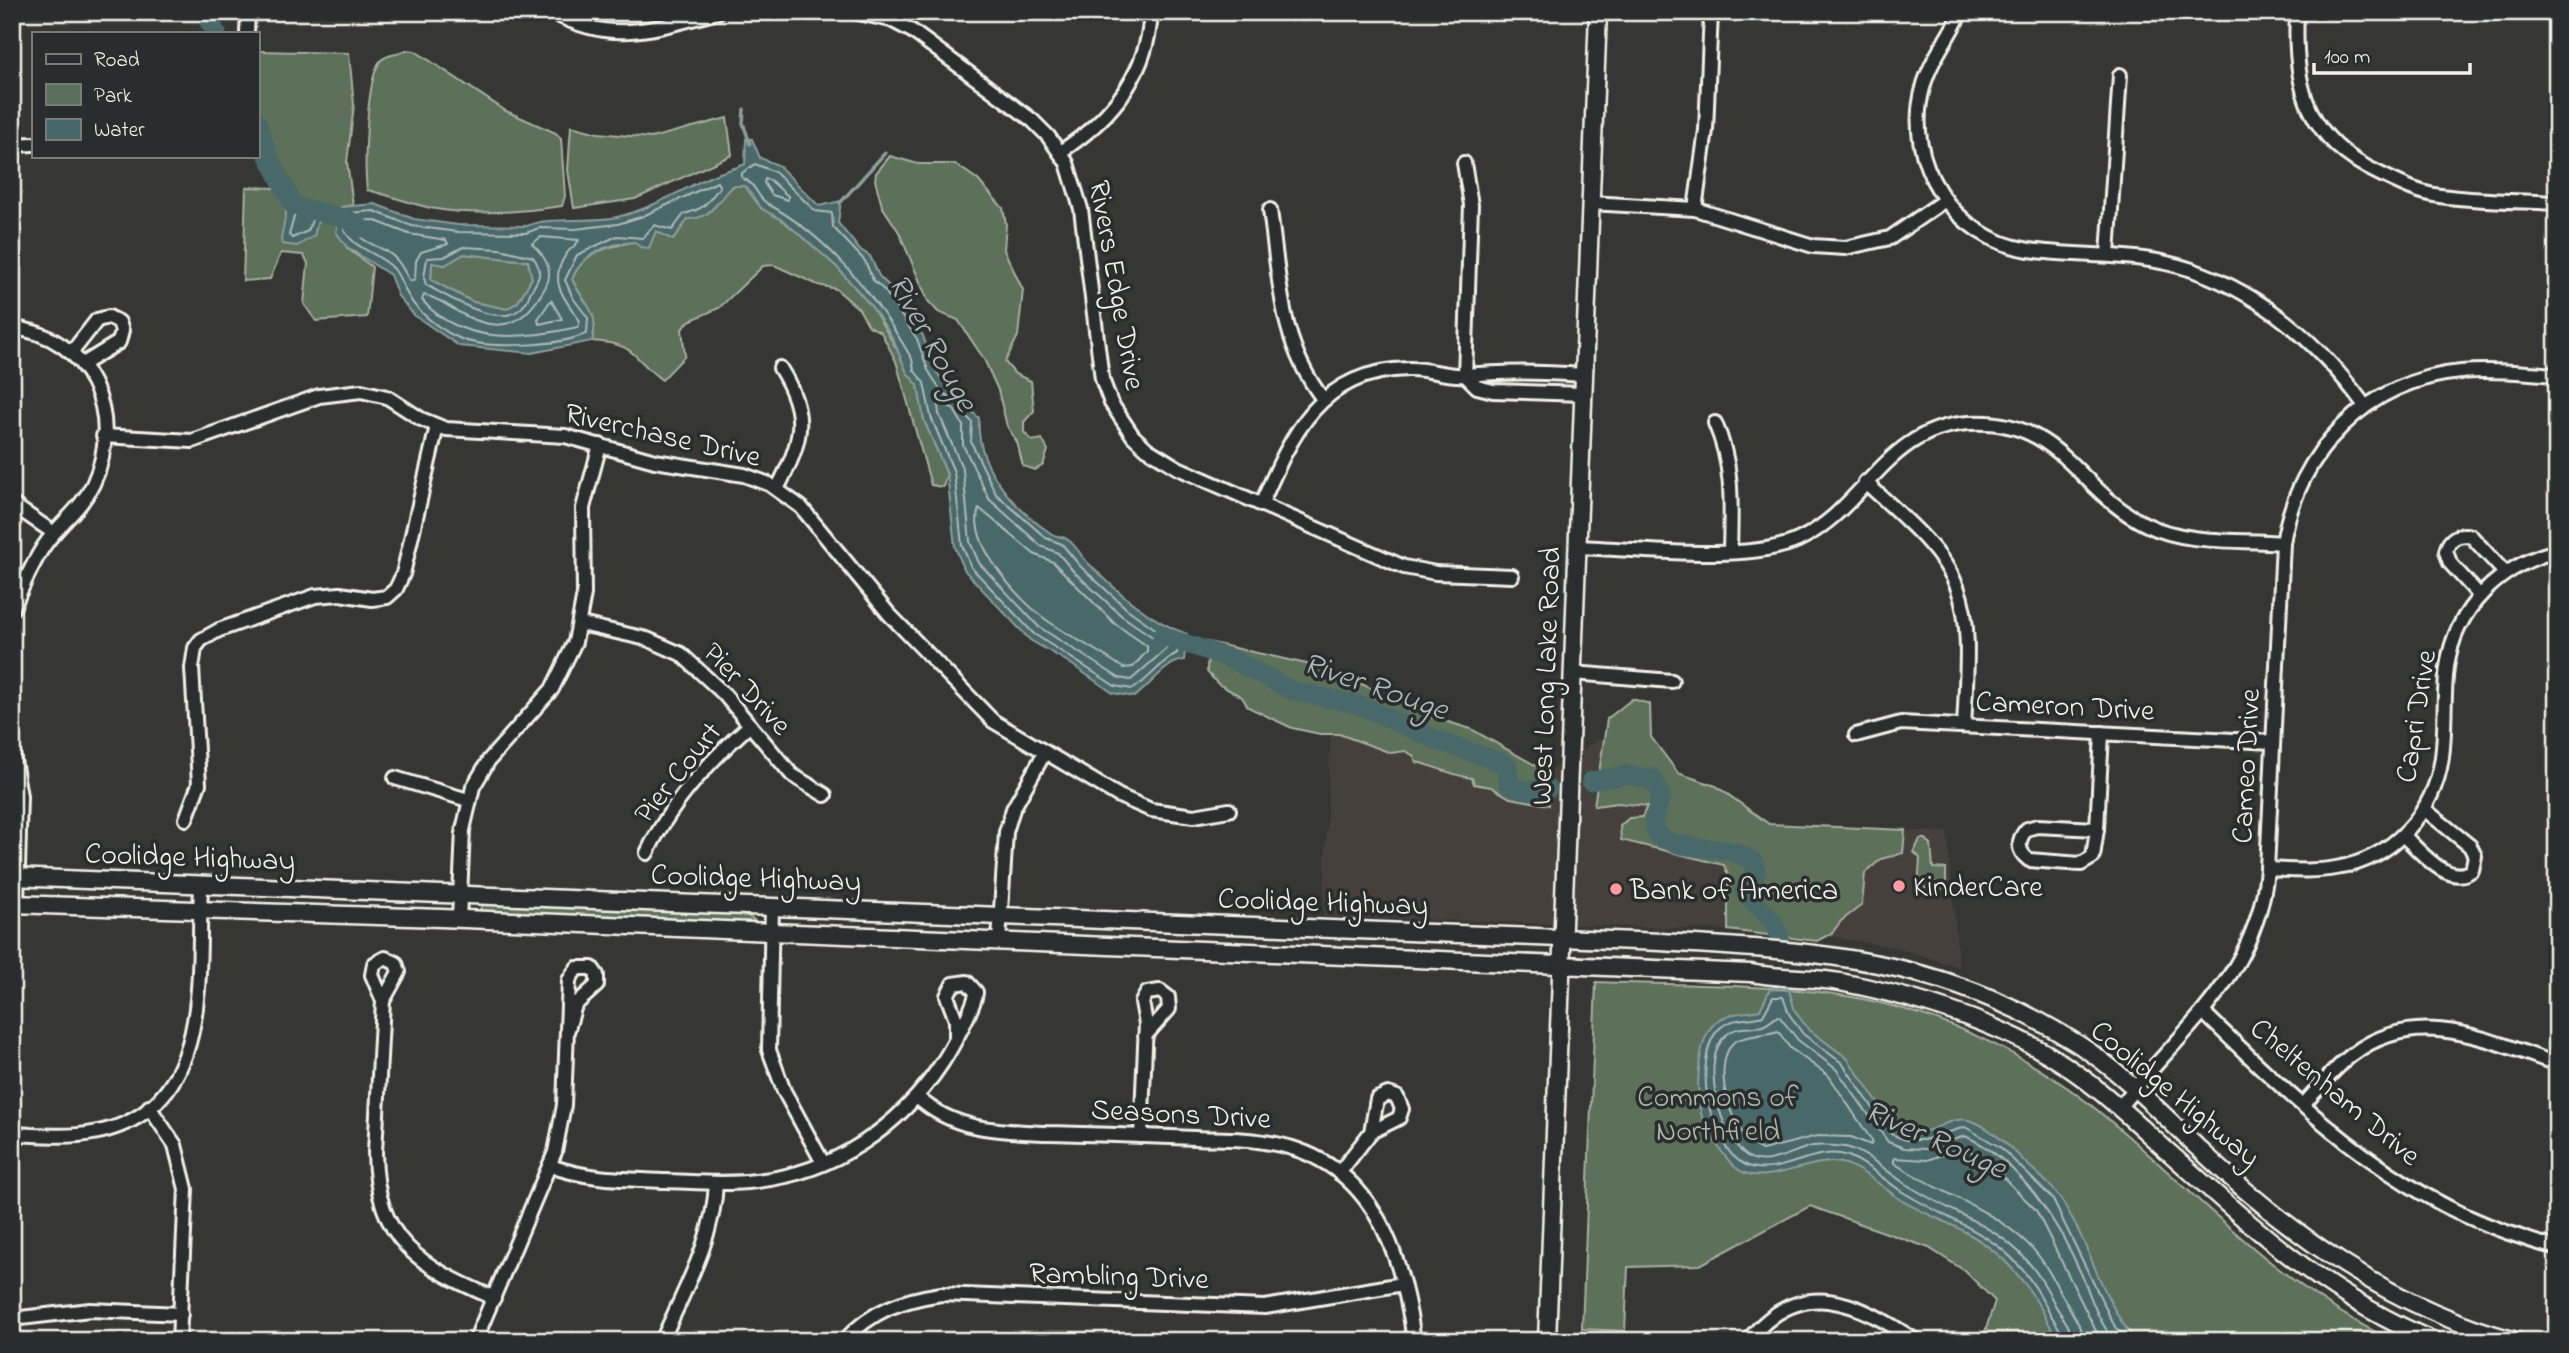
<svg xmlns="http://www.w3.org/2000/svg" width="2569" height="1353" font-family="'Indie Flower',sans-serif">
	<style>
		.built { fill: #44413b }
		.green { fill: #5b705a; stroke: #a8b0a1; stroke-width: 2 }
		.water { fill: #48676a; stroke: #8d9e9c; stroke-width: 2; fill-rule: evenodd }
		.lines { fill: none; stroke-linecap: round; stroke-linejoin: round }
		.shore { stroke: #afbab6; stroke-width: 2 }
		.stream { stroke: #8d9e9c; stroke-width: 3.5 }
		.river { stroke: #48676a; stroke-width: 19 }
		.minor-casing { stroke: #f4f1e8; stroke-width: 18 }
		.secondary-casing { stroke: #f4f1e8; stroke-width: 21 }
		.minor { stroke: #2a2d2e; stroke-width: 12 }
		.secondary { stroke: #2a2d2e; stroke-width: 16 }
		.poi-dot { fill: #ff9aa2; stroke: #2a2d2e; stroke-width: 2.5 }
		.labels { text-anchor: middle; stroke-width: 7; stroke-linejoin: round; paint-order: stroke }
		.street-label { font-size: 30px; fill: #f4f1e8; stroke: #2a2d2e }
		.poi-label { font-size: 30px; fill: #f4f1e8; stroke: #2a2d2e; text-anchor: start }
		.park-label { font-size: 30px; fill: #afb7a8; stroke: #2a2d2e }
		.water-label { font-size: 32px; font-style: italic; fill: #afbab6; stroke: #2a2d2e }
	</style>
	<rect width="100%" height="100%" fill="#363634"/>
	<filter id="ink" filterUnits="userSpaceOnUse"><feTurbulence type="fractalNoise" baseFrequency=".0143" numOctaves="2"/><feDisplacementMap in="SourceGraphic" scale="14" xChannelSelector="R" yChannelSelector="G"/><feConvolveMatrix kernelMatrix="1 2 1 2 8 2 1 2 1" color-interpolation-filters="sRGB"/></filter>
	<g filter="url(#ink)">
		<polygon class="built" points="1332,698 1503,763 1551,770 1599,739 1769,824 1947,832 1959,967 1897,948 1829,936 1728,930 1323,916"/>
		<g class="green">
			<path d="M406 50 415 51 506 111 556 133 561 139 565 196 562 206C521 212 477 216 436 209 412 205 391 195 367 190 364 166 366 77 381 60 389 53 398 56 406 50Z"/>
			<path d="M257 51 349 53 354 105 347 162 353 205 341 207 347 248 372 267 367 317 316 321 304 304 308 263 303 255 281 253 270 279 243 281 246 187 275 188 280 170C271 153 271 123 257 112Z"/>
			<polygon points="727,118 732,155 635,199 574,208 568,170 571,126 598,133 651,138"/>
			<polygon points="890,156 918,164 955,164 977,179 1003,208 1006,224 1004,250 1023,290 1018,336 1005,362 1015,374 1031,381 1034,411 1024,422 1024,432 1032,441 1042,439 1048,450 1043,465 1035,470 1023,466 1017,442 1007,426 998,390 984,359 958,320 938,312 928,301 899,232 882,206 875,180 876,173"/>
			<path d="M733 186H745L762 209 772 212 806 239 837 267 872 307 918 385 924 420 947 474 943 487 931 485 896 361 881 332 869 326 859 309 836 289 818 285 774 265 763 266 719 308 689 321 682 329 685 356 662 380C630 356 638 344 592 341 601 312 583 304 572 279 585 245 620 246 651 238L656 231 673 240 688 219C711 219 718 200 733 186Z"/>
			<polygon points="464,254 528,261 532,278 518,302 507,309 473,302 431,280 432,262 445,265"/>
			<path d="M1208 642 1311 665 1364 685 1425 715 1471 729 1549 773V805L1510 798 1491 787 1474 784 1472 778C1453 776 1435 766 1416 762L1414 756 1405 751 1391 753 1339 734H1320L1292 728 1248 707 1242 697 1218 684 1207 672Z"/>
			<polygon points="1632,699 1650,704 1651,737 1678,773 1716,786 1769,824 1905,830 1903,853 1881,859 1865,873 1862,905 1841,921 1832,933 1817,941 1728,930 1728,875 1724,865 1621,840 1620,826 1629,818 1642,817 1647,806 1618,803 1594,806 1607,719"/>
			<polygon points="1920,839 1926,839 1931,845 1933,868 1946,869 1946,889 1918,888 1920,858 1914,852"/>
			<polygon points="484,902 745,914 754,920 749,925 486,914 479,911"/>
			<path d="M1596 982C1670 985 1745 984 1819 992 1928 1005 2031 1052 2114 1124 2204 1201 2285 1291 2394 1341H1982L1995 1301 1965 1271 1929 1248 1810 1206 1700 1265 1628 1267 1625 1331 1582 1329Z"/>
		</g>
		<g class="water">
			<path d="M746 139H752L760 158 778 165 819 206 841 201 838 223 859 249 870 256 879 276 890 287 923 336 934 368 948 389 967 396 970 410 979 418C975 466 1014 509 1052 534 1057 537 1063 536 1067 539 1076 545 1081 556 1088 563 1118 592 1149 621 1187 634L1184 660C1165 662 1150 687 1134 697L1113 693 1068 662 1030 640 965 571 955 547 947 474 924 420 918 385 907 373 892 337 872 307 837 267 784 221 762 209 745 186H732C718 200 711 219 688 219L673 240 656 231 649 248 640 247 635 242C608 243 582 254 572 279 583 305 601 310 592 341L532 353 459 346 414 315 398 296 390 275 347 247 336 232 341 207 375 204 414 219 458 225 527 226C545 216 591 223 617 217 648 210 676 193 705 179 718 172 732 170 745 164ZM464 254 528 261 532 278 518 302 507 309 473 302 431 280 432 263 445 265Z"/>
			<polygon points="295,199 321,209 314,236 297,246 282,244 281,239 287,207"/>
			<path d="M1770 989 1789 990 1795 1011 1808 1029 1847 1058 1895 1128C1927 1145 1947 1112 1972 1121 1989 1127 2007 1144 2019 1156 2032 1170 2046 1179 2057 1194 2090 1239 2099 1298 2136 1341H2057C2038 1296 2011 1257 1967 1233 1946 1221 1922 1213 1901 1200 1886 1190 1859 1166 1842 1163 1809 1156 1761 1191 1735 1167 1725 1158 1709 1135 1703 1120 1695 1097 1696 1040 1715 1023 1729 1011 1744 1014 1760 1010Z"/>
		</g>
		<g class="lines">
			<g class="shore">
				<path d="M755 164 775 172 815 211 832 213 833 227 865 261 873 280 885 291 917 339 928 370 942 393 961 402 964 414 972 422 971 442 996 494 1046 538 1062 544 1080 566 1127 609 1161 633 1179 639 1177 653C1160 662 1150 680 1132 689L1115 686 1034 634 971 567 962 545 954 472 931 417 924 383 914 370 912 359C877 298 830 238 768 204 757 198 756 183 742 178V173Z"/>
				<polygon points="765,179 770,180 788,196 788,200 772,195 764,183"/>
				<path d="M717 182 720 187C706 203 707 208 684 214L672 230 654 225 643 238 617 236 577 255 565 280 573 298 588 318 587 333C562 346 485 350 459 338 445 332 430 321 419 310 405 297 404 282 394 269 379 252 356 251 344 230L348 213 374 211 412 226 458 232 526 233 539 228 575 229 618 224 643 216Z"/>
				<polygon points="296,210 309,211 313,217 308,231 292,238 289,235"/>
				<path d="M373 220 409 234 446 240 448 244 421 252 416 261 415 279 410 281C403 270 399 258 386 251 373 244 362 242 353 229L356 221Z"/>
				<path d="M541 237 579 240C576 246 569 249 565 256 548 283 565 299 580 321L578 327C525 339 461 346 422 300L424 295C439 298 449 307 462 314 503 336 526 323 546 286 555 269 543 254 532 244Z"/>
				<path d="M463 247 500 249 533 257C543 271 540 278 531 291 529 295 528 301 524 305 503 333 448 296 426 285L424 278 427 258 444 257Z"/>
				<polygon points="551,300 562,319 539,324 538,319"/>
				<polygon points="943,404 953,408 963,425 963,445 989,499 1041,546 1058,553 1074,572 1122,616 1157,640 1167,644 1167,648 1131,680 1119,678 1039,627 979,563 970,542 963,470 939,414 938,406"/>
				<path d="M979 508 1034 554 1053 562 1114 623 1147 646V651L1133 667 1123 668C1098 650 1070 637 1045 619 1018 599 967 543 979 508Z"/>
				<path d="M1778 1031 1790 1048 1829 1076 1872 1141 1871 1145 1851 1137 1817 1136 1762 1150C1732 1138 1711 1069 1732 1044 1738 1036 1767 1035 1778 1031Z"/>
				<path d="M2064 1341C2062 1329 2052 1319 2047 1308 2011 1236 1969 1232 1906 1194 1887 1183 1868 1163 1848 1156 1812 1144 1777 1181 1744 1164 1709 1147 1692 1058 1718 1030 1731 1016 1748 1021 1763 1016L1773 997H1783L1789 1014 1803 1034 1842 1063 1891 1134 1906 1140H1924L1965 1127 2000 1147 2052 1198 2113 1323 2127 1341"/>
				<path d="M2072 1341C2072 1326 2060 1315 2054 1303 2019 1228 1971 1225 1909 1186 1892 1176 1863 1149 1845 1147 1835 1146 1823 1145 1813 1146 1793 1150 1766 1169 1747 1156 1720 1137 1699 1059 1726 1035 1737 1025 1749 1029 1762 1026 1769 1024 1773 1018 1779 1016L1798 1040 1836 1069 1888 1142 1904 1148 1925 1149 1965 1136C2019 1159 2061 1226 2083 1278 2092 1300 2099 1323 2115 1341"/>
				<path d="M2083 1341C2082 1326 2073 1315 2066 1302 2054 1282 2045 1260 2028 1244 1990 1207 1937 1192 1894 1163V1158L1927 1160 1964 1147 1989 1163 2036 1210 2101 1341"/>
			</g>
			<g class="stream">
				<polyline points="744,109 743,123 750,144"/>
				<polyline points="840,203 885,153"/>
			</g>
			<g class="river">
				<polyline points="202,12 217,33"/>
				<polyline points="257,122 268,156 294,206 347,219 361,228"/>
				<path d="M1162 636 1227 657 1293 691 1360 705 1436 740 1503 763 1508 767V783C1520 792 1533 791 1548 789"/>
				<path d="M1591 781 1625 775 1653 779 1661 796 1654 820 1657 835C1686 855 1726 841 1754 862L1756 874 1744 891 1773 922 1780 938"/>
			</g>
			<g class="minor-casing">
				<g id="minor">
					<path d="M552 12C613 46 656 28 718 12"/>
					<polyline points="854,12 891,20 912,31 1032,120 1048,136 1067,163 1081,209 1102,379 1111,403 1133,436 1147,449 1178,468 1404,567 1436,573 1512,576"/>
					<path d="M1961 12C1949 38 1930 60 1923 88 1903 161 1953 239 2029 250 2085 258 2136 251 2192 270 2265 295 2320 344 2365 406"/>
					<path d="M2297 12C2293 88 2307 140 2380 174 2399 183 2418 193 2440 196 2478 201 2518 201 2557 203"/>
					<polyline points="247,33 248,12"/>
					<polyline points="12,145 33,144"/>
					<path d="M1060 152C1111 119 1148 74 1151 12"/>
					<polyline points="1464,163 1471,205 1465,375"/>
					<polyline points="1590,203 1695,209 1813,246 1845,248 1890,238 1945,200"/>
					<polyline points="1695,209 1706,130 1711,12"/>
					<path d="M1270 210C1280 280 1279 342 1323 399"/>
					<polyline points="2108,254 2120,75"/>
					<path d="M12 328C90 335 125 416 93 484 82 508 61 522 46 543 32 562 23 587 12 609"/>
					<polyline points="72,352 97,320 109,317 119,322 122,331 119,342 83,364"/>
					<polyline points="1465,375 1477,387 1493,391 1583,394"/>
					<path d="M1715 423C1734 466 1731 506 1730 552"/>
					<polyline points="103,436 192,441 319,396 361,391 387,397 421,419 446,429 565,436 655,461 744,475 769,484 801,507 889,614 993,721 1119,796 1151,810 1194,816 1229,810"/>
					<path d="M1865 482C1971 576 1972 587 1964 726"/>
					<path d="M777 489C802 441 810 416 780 368"/>
					<polyline points="12,504 54,533"/>
					<path d="M1261 505C1292 434 1319 371 1408 369 1427 368 1448 377 1466 375 1505 371 1544 372 1584 375"/>
					<path d="M1577 547C1635 549 1748 563 1798 540 1865 509 1885 428 1969 423 2062 417 2078 493 2147 525 2189 545 2238 539 2283 543"/>
					<path d="M2480 596 2450 563 2446 551C2449 538 2459 533 2471 536L2505 573"/>
					<polyline points="581,624 647,639 681,654 723,693 792,775 825,795"/>
					<polyline points="1573,673 1672,681"/>
					<polyline points="1856,735 1901,723 2273,742"/>
					<polyline points="12,748 20,796 17,904"/>
					<polyline points="395,778 468,800"/>
					<polyline points="186,819 199,784 192,668 195,648 201,640 219,630 315,596 340,594 372,599 387,597 396,589 403,574 437,426"/>
					<path d="M2037 826 2097 829 2093 857 2081 864 2029 860C2017 851 2017 840 2027 829Z"/>
					<polyline points="2097,829 2102,733"/>
					<path d="M2403 835C2419 850 2449 888 2472 870L2475 856 2470 846 2424 809"/>
					<path d="M647 853C670 804 709 761 750 725"/>
					<path d="M2267 869C2290 870 2313 872 2336 868 2392 859 2434 814 2442 757 2446 727 2443 697 2447 667 2455 608 2500 565 2557 551"/>
					<polyline points="772,906 769,1050 784,1091 823,1163"/>
					<polyline points="459,919 463,830 473,787 489,760 552,689 575,642 584,594 583,508 600,445"/>
					<polyline points="999,941 1006,832 1013,809 1045,752"/>
					<path d="M383 1001 372 975 374 964 385 958 396 963 399 972 383 1001 375 1152C376 1242 420 1266 494 1298"/>
					<path d="M2203 1012C2293 1099 2385 1190 2506 1232 2523 1237 2539 1245 2557 1247"/>
					<path d="M917 1097C954 1131 999 1131 1046 1133 1096 1134 1146 1136 1195 1138 1218 1139 1242 1138 1264 1142 1370 1156 1402 1249 1414 1341"/>
					<path d="M2304 1104C2320 1087 2334 1068 2353 1054 2418 1005 2489 1041 2557 1064"/>
					<polyline points="149,1107 175,1145 186,1189 179,1341"/>
					<path d="M2119 1108C2181 1029 2258 976 2267 869L2283 543C2298 451 2367 380 2461 372 2492 369 2525 373 2557 375"/>
					<path d="M12 1134C39 1135 66 1138 93 1133 215 1111 197 976 201 884"/>
					<polyline points="1141,1136 1146,1024 1142,1002 1147,993 1160,991 1168,997 1169,1009 1145,1036"/>
					<path d="M551 1166C588 1180 626 1179 666 1181 696 1182 726 1185 756 1181 834 1173 900 1127 942 1063 950 1051 976 1004 976 992L967 982 953 984 947 996 956 1020V1038"/>
					<polyline points="1339,1173 1371,1132 1399,1118 1402,1109 1397,1097 1388,1094 1377,1099 1371,1132"/>
					<polyline points="12,1319 90,1310 181,1314"/>
					<polyline points="1547,1339 1586,1341"/>
					<polyline points="475,1341 555,1152 564,1105 569,980 577,968 592,968 597,975 597,985 575,1005 568,1029"/>
					<path d="M662 1341C684 1290 714 1239 716 1183"/>
					<path d="M844 1341C872 1310 902 1300 941 1294L1265 1307 1403 1284"/>
					<path d="M1748 1341C1800 1274 1858 1302 1916 1341"/>
				</g>
			</g>
			<g class="secondary-casing">
				<g id="secondary">
					<path d="M12 877 1661 942C1817 951 1942 957 2078 1044 2123 1073 2159 1111 2198 1148 2291 1235 2391 1308 2516 1341"/>
					<path d="M12 904 441 918 1751 973C1780 979 1811 977 1840 982 1908 995 1974 1015 2035 1047 2084 1073 2124 1112 2164 1148 2252 1226 2323 1295 2434 1341"/>
					<polyline points="1547,1341 1598,12"/>
				</g>
			</g>
			<use href="#minor" class="minor"/>
			<use href="#secondary" class="secondary"/>
		</g>
	</g>
	<g class="poi-dot">
		<circle cx="1899" cy="886" r="7"/>
		<circle cx="1616" cy="889" r="7"/>
	</g>
	<g class="labels">
		<g class="street-label">
			<text transform="translate(1118 285) rotate(80)" y="10">Rivers Edge Drive</text>
			<text transform="translate(663 434) rotate(13)" y="10">Riverchase Drive</text>
			<text transform="translate(1545 676) rotate(-88)" y="10">West Long Lake Road</text>
			<text transform="translate(748 688) rotate(47)" y="10">Pier Drive</text>
			<text transform="translate(2065 705) rotate(3)" y="10">Cameron Drive</text>
			<text transform="translate(2415 716) rotate(-81)" y="10">Capri Drive</text>
			<text transform="translate(2245 766) rotate(-87)" y="10">Cameo Drive</text>
			<text transform="translate(677 772) rotate(-51)" y="10">Pier Court</text>
			<text transform="translate(190 856) rotate(2)" y="10">Coolidge Highway</text>
			<text transform="translate(756 877) rotate(2)" y="10">Coolidge Highway</text>
			<text transform="translate(1323 901) rotate(2)" y="10">Coolidge Highway</text>
			<text transform="translate(2336 1091) rotate(40)" y="10">Cheltenham Drive</text>
			<text transform="translate(2176 1093) rotate(40)" y="10">Coolidge Highway</text>
			<text transform="translate(1181 1113) rotate(3)" y="10">Seasons Drive</text>
			<text transform="translate(1119 1275) rotate(2)" y="10">Rambling Drive</text>
		</g>
		<g class="poi-label">
			<text x="1913" y="896">KinderCare</text>
			<text x="1630" y="899">Bank of America</text>
		</g>
		<g class="park-label">
			<text x="1718" y="1106">Commons of<tspan x="1718" dy="34">Northfield</tspan></text>
		</g>
		<g class="water-label">
			<text transform="translate(934 342) rotate(61)" y="11">River Rouge</text>
			<text transform="translate(1376 685) rotate(19)" y="11">River Rouge</text>
			<text transform="translate(1936 1138) rotate(24)" y="11">River Rouge</text>
		</g>
	</g>
	<rect width="2569" height="1353" fill="none" stroke="#2a2d2e" stroke-width="42"/>
	<rect x="21" y="21" width="2527" height="1311" fill="none" stroke="#f4f1e8" stroke-width="2.5" filter="url(#ink)"/>
	<rect x="32" y="32" width="228" height="126" fill="#2a2d2e" stroke="#7b7b78" stroke-width="2"/>
	<rect x="46" y="54" width="35" height="10" fill="#2a2d2e" stroke="#7b7b78" stroke-width="2"/>
	<text x="94" y="66" font-size="21" fill="#f4f1e8">Road</text>
	<rect x="46" y="84" width="35" height="21" fill="#5b705a" stroke="#7b7b78" stroke-width="2"/>
	<text x="94" y="102" font-size="21" fill="#f4f1e8">Park</text>
	<rect x="46" y="119" width="35" height="21" fill="#48676a" stroke="#7b7b78" stroke-width="2"/>
	<text x="94" y="136" font-size="21" fill="#f4f1e8">Water</text>
	<path d="M2314 63v10h156v-10" fill="none" stroke="#f4f1e8" stroke-width="3.5"/>
	<text x="2324" y="63" font-size="21" fill="#f4f1e8" stroke="#2a2d2e" stroke-width="5" paint-order="stroke">100 m</text>
</svg>
